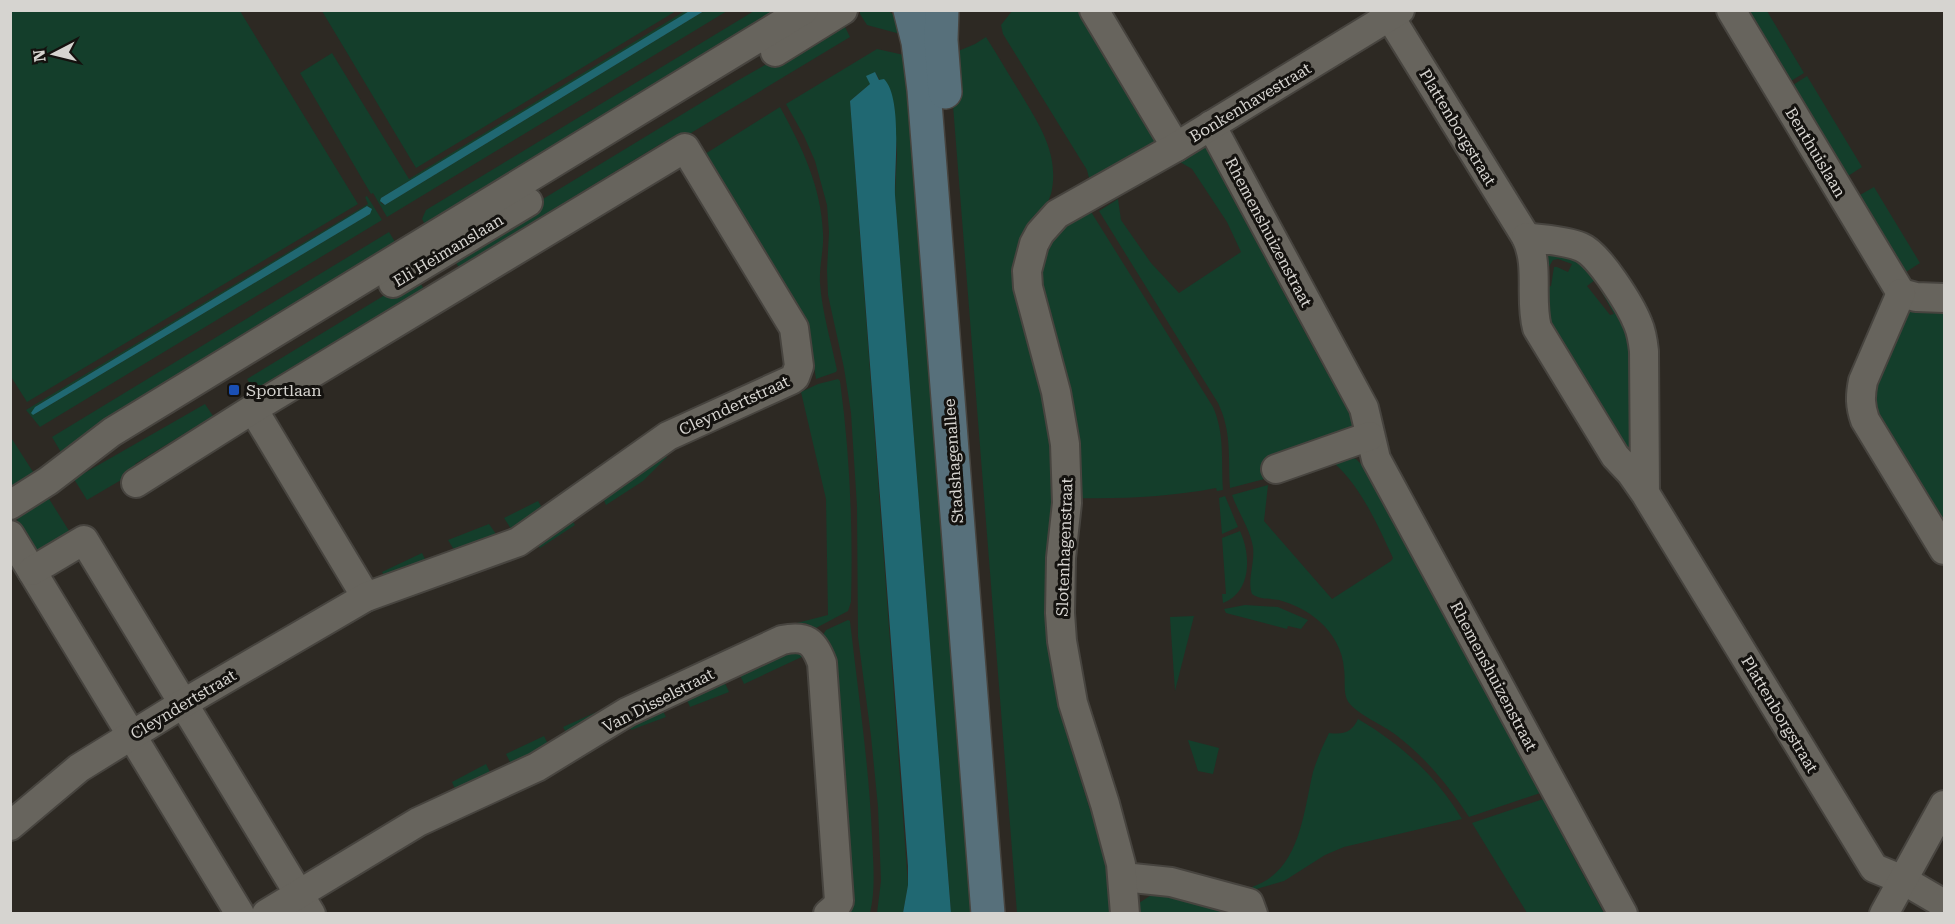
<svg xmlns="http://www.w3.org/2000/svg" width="1955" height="924" font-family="'Roboto Serif',serif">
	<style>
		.green { fill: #143e2b; fill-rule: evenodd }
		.water { fill: #206872 }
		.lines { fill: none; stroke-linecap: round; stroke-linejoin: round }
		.street-casing { stroke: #47443f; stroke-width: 32 }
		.secondary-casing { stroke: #47443f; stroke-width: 36 }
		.street { stroke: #67645d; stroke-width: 28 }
		.secondary { stroke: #57707b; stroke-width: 33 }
		.transit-dot { fill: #1a4fb4; stroke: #14120f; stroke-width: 2 }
		.labels { text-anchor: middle; stroke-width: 6; stroke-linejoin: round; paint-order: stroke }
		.street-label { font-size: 16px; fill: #d6d4d0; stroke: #14120f }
		.poi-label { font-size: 16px; fill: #d6d4d0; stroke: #14120f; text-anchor: start }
	</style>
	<rect width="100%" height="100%" fill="#2d2923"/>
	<g class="green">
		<polygon points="10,11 240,11 358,204 27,402 10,375"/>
		<polygon points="322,11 676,11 416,168"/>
		<polygon points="685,11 691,11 381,198 381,203 385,205 704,11 727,11 387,217 373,193 371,194 300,73 332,53 409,179"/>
		<polygon points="754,11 793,11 429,232 422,219 426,210"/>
		<polygon points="860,11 890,12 899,19 904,35 867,25 860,14"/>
		<polygon points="1012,11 1087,11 1152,119 1145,124 1151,135 1159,131 1163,140 1087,189 1089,178 1087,170 1003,34 1001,25"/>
		<polygon points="1747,11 1767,11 1804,73 1791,81"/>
		<polygon points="842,21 850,37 666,148 662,143 462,265 465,271 462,272 451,255 737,81"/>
		<path d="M986 37C998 56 1009 75 1021 94 1040 126 1060 155 1051 194L1015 289 1018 306 1036 368 1046 411 1051 452 1058 698 1067 736 1101 845 1108 844 1117 913H1017L949 55 975 44Z"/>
		<polygon points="877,49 913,57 982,913 951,913 895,195 897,154 894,104 875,72 870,84 850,101 908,885 903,913 877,913 881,881 878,807 871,736 858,637 857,506 851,413 844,368 828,295 827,270 829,232 827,205 815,161 804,136 786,104"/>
		<polygon points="1807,76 1862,167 1848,176 1793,85"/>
		<path d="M780 107C802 147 821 186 823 233 824 250 819 266 820 283 822 312 831 341 837 370L836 372 816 379 808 328 705 154Z"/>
		<path d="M1207 145 1230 181 1225 184 1327 373 1333 371 1357 428 1272 477 1230 488C1228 457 1232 432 1218 403L1099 211 1118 199 1121 220 1151 263 1179 293 1241 252 1227 222 1192 169 1180 162Z"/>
		<polygon points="1874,187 1920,263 1906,272 1860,195"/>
		<path d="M367 196 382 220 40 427 26 410 368 204 365 197ZM367 206 370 207V214L33 415 35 407Z"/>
		<path d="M1088 207 1213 407C1225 434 1221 461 1223 490L1217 491 1216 488C1169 497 1123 499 1075 498L1036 296 1043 240Z"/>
		<polygon points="389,232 400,250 62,454 52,437"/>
		<path d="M1544 253 1575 254 1634 332 1635 445 1630 453 1541 315ZM1558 259 1572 264 1568 272 1557 267H1554L1551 286 1546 287 1547 270 1553 260ZM1595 280 1614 314 1610 315 1587 286Z"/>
		<polygon points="416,276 427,294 412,303 408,298 254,390 247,379"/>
		<polygon points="1944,307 1944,536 1868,404 1907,310"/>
		<path d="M838 379 840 381C850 455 853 528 851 602L848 611 816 628 805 623H797L828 615 826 499 801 392 818 384Z"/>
		<polygon points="205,404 213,416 135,464 138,470 87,500 74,479"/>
		<polygon points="10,436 35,475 10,489"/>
		<polygon points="663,452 667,457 643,481 606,505 603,498"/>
		<path d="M1349 457 1356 459 1361 464 1368 461 1379 482 1374 486 1439 607 1445 604 1471 652 1466 656 1513 743 1519 740 1546 791 1469 817C1449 786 1425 757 1396 735 1383 725 1359 715 1350 704 1342 695 1346 681 1344 669 1343 651 1333 633 1319 621 1308 611 1293 604 1279 600 1270 598 1260 600 1252 594 1247 581 1255 563 1253 547 1250 529 1238 512 1232 495L1268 485 1264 521 1332 599 1391 561 1393 558C1377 524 1362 488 1333 462Z"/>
		<path d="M46 494 71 534 38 552H34C9 517 11 518 46 494Z"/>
		<polygon points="1225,496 1238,527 1222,534 1219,498"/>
		<polygon points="538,501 544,511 513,532 504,518"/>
		<polygon points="571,519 575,525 540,548 537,543"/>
		<polygon points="489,524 496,534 497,540 456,553 448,540"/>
		<path d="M1240 531C1251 555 1252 592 1223 603L1222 594H1226L1222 538Z"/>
		<polygon points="422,553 427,563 386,579 382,572"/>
		<polygon points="1245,605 1278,607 1308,620 1301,629 1288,626 1287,629 1226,613 1224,609"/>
		<polygon points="1194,616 1175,691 1170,617"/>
		<path d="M848 620 850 621C858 693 869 764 872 836 873 862 876 888 870 913H842L827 641 823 635 826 630Z"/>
		<polygon points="785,649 808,654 744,684 739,673"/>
		<polygon points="724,681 729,692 690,707 686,698"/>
		<polygon points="662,709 666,717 631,730 629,725"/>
		<polygon points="601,710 603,713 568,736 563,727"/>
		<path d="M1358 719C1401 744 1436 776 1462 819L1344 847 1325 855 1284 881 1253 890 1252 887C1300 871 1303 814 1313 772 1317 759 1323 745 1329 733 1344 735 1352 732 1358 719Z"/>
		<polygon points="544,736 549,746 511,764 506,754"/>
		<polygon points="1188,740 1219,748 1213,774 1198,771"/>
		<polygon points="486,764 491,774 456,791 452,782"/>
		<polygon points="1549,797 1572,839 1566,843 1604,913 1610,910 1612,913 1527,913 1472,823"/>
		<polygon points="1156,892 1244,914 1134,914 1139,903"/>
	</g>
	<g class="water">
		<polygon points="691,10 704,11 385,205 380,201 381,198"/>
		<path d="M875 72 879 80 884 79C903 98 894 169 895 195L951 913H903L908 885V866L850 101 870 84 866 76Z"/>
		<polygon points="367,206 372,209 370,214 33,415 31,413 35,407"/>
	</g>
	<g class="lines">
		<g class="street-casing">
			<g id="street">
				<polyline points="1094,10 1176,147"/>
				<polyline points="1731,10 1901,293 1916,297 1944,298"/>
				<polyline points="1390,17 1526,237"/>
				<polyline points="775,52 843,10"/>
				<polyline points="1211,125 1364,408 1376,459 1623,914"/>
				<polyline points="393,283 528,202"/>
				<path d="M1901 293 1863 381C1860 396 1860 406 1865 420L1944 550"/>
				<polyline points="253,409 366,597"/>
				<polyline points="1276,469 1370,436"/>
				<path d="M1645 493 1644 351C1643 342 1642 333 1638 324 1631 306 1599 254 1581 247 1564 240 1544 240 1526 237 1540 266 1529 298 1537 328L1615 456 1631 473 1645 493 1874 868 1903 880 1944 904"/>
				<polyline points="10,505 48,481 112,432 804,10"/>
				<polyline points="10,535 240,914"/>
				<polyline points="32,571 84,540 311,914"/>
				<polyline points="10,826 79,768 184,703 366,597 518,542 668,436 791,380 795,377 799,366 794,328 685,148 253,409 136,483"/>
				<polyline points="1123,877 1171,882 1249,903 1253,914"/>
				<path d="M266 914 418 822 537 767 627 712 782 640C806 635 814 641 822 663L839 901 835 908 828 914"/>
				<polyline points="1125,914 1121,864 1105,804 1073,703 1062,641 1060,613 1061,558 1067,503 1065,444 1056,392 1028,287 1027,271 1034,244 1040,233 1057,214 1176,147 1400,10"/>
				<polyline points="1884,914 1944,805"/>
			</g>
		</g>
		<g class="secondary-casing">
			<g id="secondary">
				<polyline points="910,10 918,42 924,90 988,914"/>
				<polyline points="942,10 941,40 945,92"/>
			</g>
		</g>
		<use href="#street" class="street"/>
		<use href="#secondary" class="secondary"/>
	</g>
	<rect class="transit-dot" x="228" y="384" width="12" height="12" rx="3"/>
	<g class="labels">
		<g class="street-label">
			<text transform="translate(1250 102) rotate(-31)" y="6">Bonkenhavestraat</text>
			<text transform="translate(1458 127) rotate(59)" y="6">Plattenborgstraat</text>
			<text transform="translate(1816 152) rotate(59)" y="6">Benthuislaan</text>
			<text transform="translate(1269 232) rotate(62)" y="6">Rhemenshuizenstraat</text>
			<text transform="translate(448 250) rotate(-31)" y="6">Eli Heimanslaan</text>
			<text transform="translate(734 405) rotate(-25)" y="6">Cleyndertstraat</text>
			<text transform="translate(953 461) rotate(-94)" y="6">Stadshagenallee</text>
			<text transform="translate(1064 547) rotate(-88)" y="6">Slotenhagenstraat</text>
			<text transform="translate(1494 676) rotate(62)" y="6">Rhemenshuizenstraat</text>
			<text transform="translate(658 700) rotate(-27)" y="6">Van Disselstraat</text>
			<text transform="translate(183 704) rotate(-31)" y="6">Cleyndertstraat</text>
			<text transform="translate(1780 714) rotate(59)" y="6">Plattenborgstraat</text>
		</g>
		<g class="poi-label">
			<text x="246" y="396">Sportlaan</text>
		</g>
	</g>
	<rect width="1955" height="924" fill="none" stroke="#d6d4d0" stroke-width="24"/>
	<g transform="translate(54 54) rotate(263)" stroke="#14120f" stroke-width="4.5" paint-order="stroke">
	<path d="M0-4.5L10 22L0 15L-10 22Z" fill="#d6d4d0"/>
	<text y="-9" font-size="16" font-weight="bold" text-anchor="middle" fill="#d6d4d0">N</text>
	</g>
</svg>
